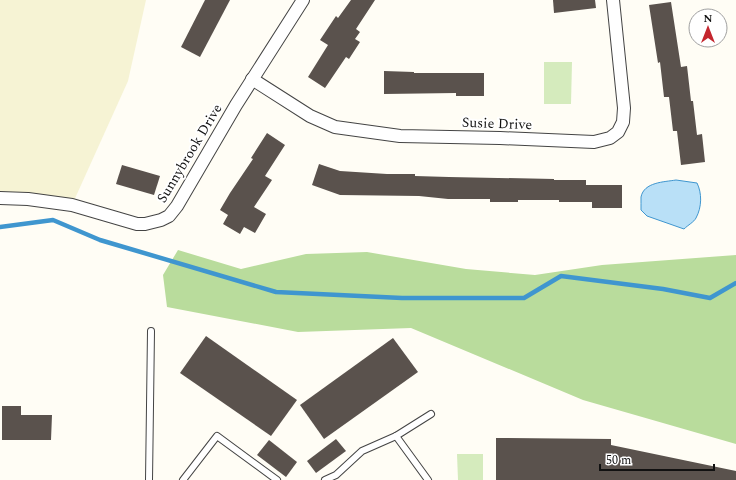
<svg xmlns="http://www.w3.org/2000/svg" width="736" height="480" font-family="Spectral,serif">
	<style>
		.farmland { fill: #f6f3d4 }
		.green { fill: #d5ebbd }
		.forest { fill: #b9dc9c }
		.water { fill: #b9e0f7; stroke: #3f96cf }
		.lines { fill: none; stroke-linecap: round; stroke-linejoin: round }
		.stream { stroke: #3f96cf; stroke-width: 4.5 }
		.building { fill: #5a524d }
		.lane-casing { stroke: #444; stroke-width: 8 }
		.street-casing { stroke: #444; stroke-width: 14 }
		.lane { stroke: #fff; stroke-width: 6 }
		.street { stroke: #fff; stroke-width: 12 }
		.labels { text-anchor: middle; stroke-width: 4; stroke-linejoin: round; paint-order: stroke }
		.street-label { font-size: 14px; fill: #111; stroke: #fff }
	</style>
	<rect width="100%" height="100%" fill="#fffdf5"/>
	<polygon class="farmland" points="0,0 146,0 128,81 72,205 0,198"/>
	<g class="green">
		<polygon points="544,62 572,62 571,104 544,104"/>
		<polygon points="457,454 483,454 483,480 458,480"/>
	</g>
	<polygon class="forest" points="178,250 241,269 306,254 367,252 466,269 535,275 602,265 736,255 736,444 583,400 411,328 298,332 167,307 163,275"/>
	<path class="water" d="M676 180 697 183C702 193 702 207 696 218 694 222 688 225 684 229L647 216 641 210C641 206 641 201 641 197 644 182 664 182 676 180Z"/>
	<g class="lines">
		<polyline class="stream" points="0,227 53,220 100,240 276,292 402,298 524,298 561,276 663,289 710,298 736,283"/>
	</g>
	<g class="building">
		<polygon points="205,0 230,0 200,57 181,47"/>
		<polygon points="351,0 375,0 356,29 360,32 355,39 360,42 349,59 346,57 325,88 308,77 328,45 320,40 336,16 338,18"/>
		<polygon points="553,0 595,0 596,8 554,13"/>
		<polygon points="671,2 681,67 687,66 691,101 693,101 697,135 702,134 705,162 681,165 677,131 673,131 669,97 664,97 660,62 658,63 649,5"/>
		<polygon points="384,71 414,72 414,73 484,73 484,96 456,96 456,93 384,94"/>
		<polygon points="267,133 285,145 265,176 272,180 254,207 266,214 255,233 244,227 240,234 223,224 228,215 220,210 230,193 253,159 251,158"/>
		<polygon points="319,164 340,171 387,174 415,174 415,176 449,177 554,179 554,180 586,180 586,185 622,185 622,208 592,208 592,202 559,202 559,200 518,200 518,202 490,202 490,199 448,199 419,196 340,195 312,185"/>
		<polygon points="122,165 160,176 154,195 116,184"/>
		<polygon points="206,336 297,400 271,436 180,373"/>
		<polygon points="393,338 418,372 324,439 300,405"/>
		<polygon points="2,406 21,406 21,415 52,415 51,440 2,440"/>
		<polygon points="496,438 611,439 611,445 736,471 736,480 496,480"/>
		<polygon points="336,439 346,451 316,473 307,461"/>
		<polygon points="269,440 297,462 286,477 257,455"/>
	</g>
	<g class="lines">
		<g class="lane-casing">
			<g id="lane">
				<polyline points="396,436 428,480"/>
				<polyline points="149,480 151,331"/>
				<polyline points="183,480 217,436 277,480"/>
				<polyline points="325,480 336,475 362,451 396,436 431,414"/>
			</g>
		</g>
		<g class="street-casing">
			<g id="street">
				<polyline points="252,79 310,116 335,127 400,136 500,138 594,142 610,138 618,132 623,122 624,108 613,0"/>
				<polyline points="0,198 28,199 72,205 137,224 145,224 161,220 169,216 177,206 236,105 303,0"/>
			</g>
		</g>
		<use href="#lane" class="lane"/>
		<use href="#street" class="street"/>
	</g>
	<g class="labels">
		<g class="street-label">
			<text transform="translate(497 123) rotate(2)" y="5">Susie Drive</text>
			<text transform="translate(189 153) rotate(-59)" y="5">Sunnybrook Drive</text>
		</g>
	</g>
	<g transform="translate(708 28)"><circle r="19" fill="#ffffff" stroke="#a0a0a0"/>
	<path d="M0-3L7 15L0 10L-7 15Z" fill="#c4262e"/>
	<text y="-6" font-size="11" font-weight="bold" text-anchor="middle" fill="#111111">N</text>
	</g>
	<path d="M600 464v6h114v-6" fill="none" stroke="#111111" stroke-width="2"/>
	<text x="606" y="464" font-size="12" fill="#111111" stroke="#ffffff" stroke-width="3" paint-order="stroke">50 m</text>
</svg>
